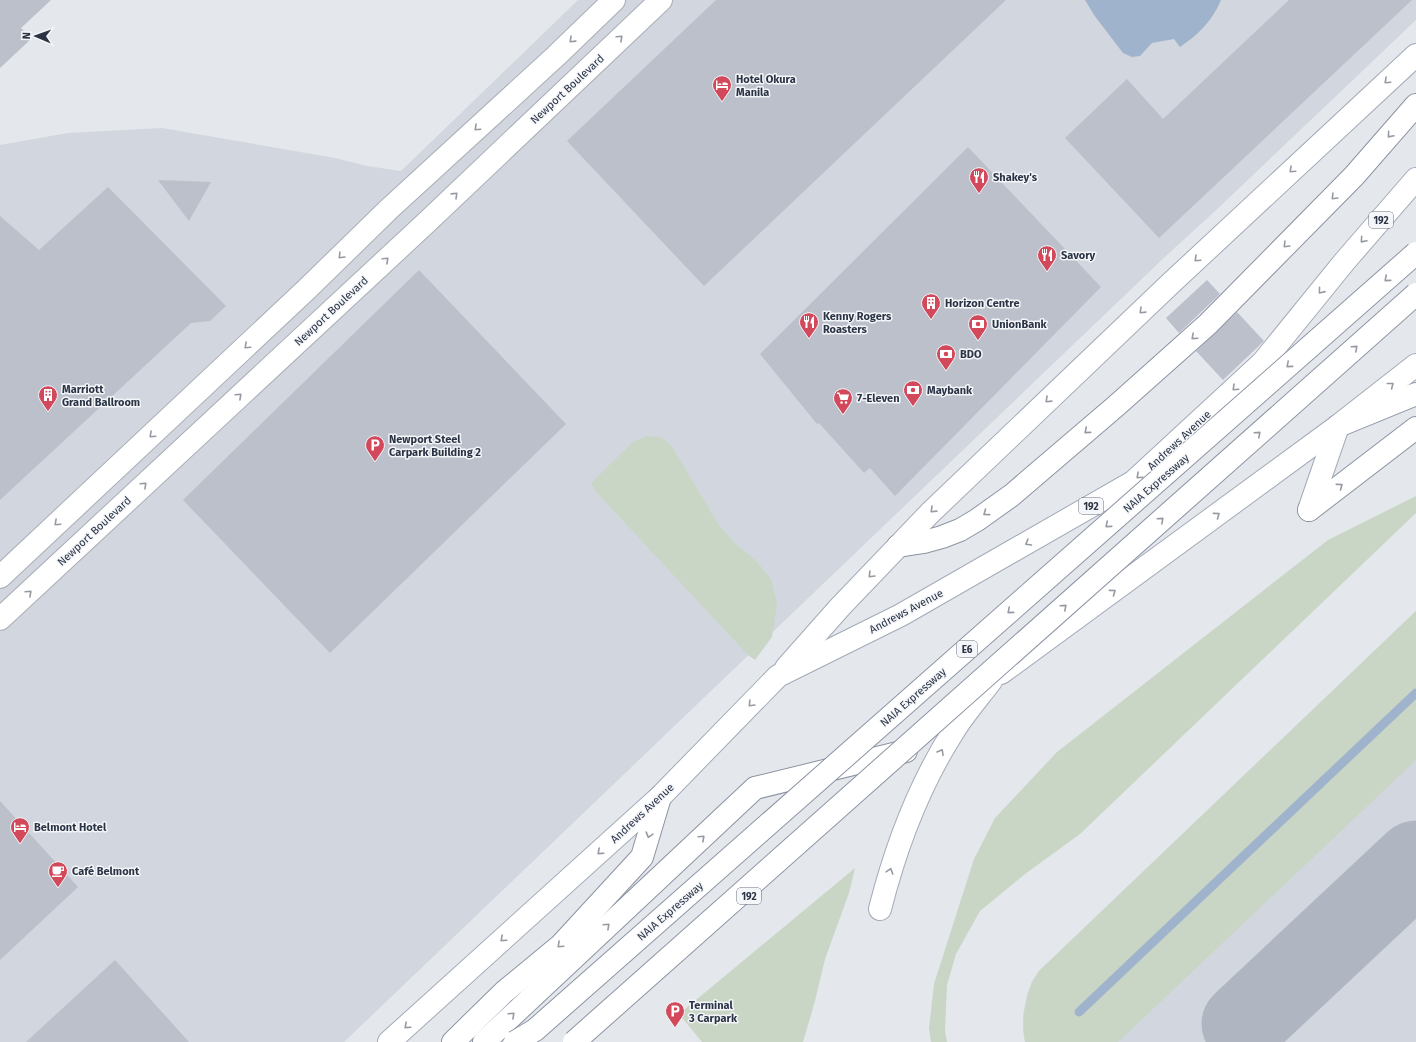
<svg xmlns="http://www.w3.org/2000/svg" width="1416" height="1042" font-family="'Fira Sans',sans-serif">
	<style>
		.built { fill: #d2d6de }
		.green { fill: #c9d6c5 }
		.water { fill: #9fb4cc }
		.lines { fill: none; stroke-linecap: round; stroke-linejoin: round }
		.stream { stroke: #9fb4cc; stroke-width: 9 }
		.taxiway { stroke: #b0b6c1; stroke-width: 83 }
		.building { fill: #bbc0ca }
		.secondary-casing { stroke: #a9aeb7; stroke-width: 24 }
		.primary-casing { stroke: #a3abb8; stroke-width: 24 }
		.highway-casing { stroke: #8b94a3; stroke-width: 24 }
		.secondary { stroke: #fff; stroke-width: 22 }
		.primary { stroke: #fff; stroke-width: 22 }
		.highway { stroke: #fff; stroke-width: 22 }
		.highway-bridge-casing { stroke: #8b94a3; stroke-width: 24; stroke-linecap: butt }
		.highway-bridge { stroke: #fff; stroke-width: 22 }
		.oneway { stroke: #959aa2 }
		.labels { text-anchor: middle; stroke-width: 3; stroke-linejoin: round; paint-order: stroke }
		.shield { fill: #f4f6f9; stroke: #676e7b; stroke-width: 1 }
		.shield-label { font-size: 10px; font-weight: bold; fill: #2b3445 }
		.poi-label { font-size: 11px; font-weight: bold; fill: #2b3445; stroke: #f4f6f9; text-anchor: start }
		.street-label { font-size: 11px; fill: #2b3445; stroke: #f4f6f9 }
	</style>
	<rect width="100%" height="100%" fill="#e4e7ec"/>
	<g class="built">
		<polygon points="578,0 1416,0 1416,20 1213,213 1168,254 344,1042 0,1042 0,145 68,133 162,128 335,158 367,166 401,171"/>
		<polygon points="1416,611 1416,1042 1025,1042 1023,1030 1023,1016 1027,995 1032,981 1039,971"/>
	</g>
	<g class="green">
		<polygon points="646,436 661,437 671,445 720,527 737,545 756,561 771,579 777,604 772,637 755,660 748,655 597,493 591,483 632,443"/>
		<polygon points="1416,496 1416,513 1080,834 1025,874 980,911 956,954 947,985 945,1031 947,1042 931,1042 929,1028 934,984 974,859 995,818 1057,752 1328,540"/>
		<path d="M1416 611V760L1118 1042H1025C1021 1017 1025 993 1039 971Z"/>
		<polygon points="855,868 849,893 825,959 815,1001 803,1042 702,1042 679,1014"/>
	</g>
	<path class="water" d="M1085 0H1221C1213 20 1198 35 1180 47L1174 39 1152 43 1140 56 1132 57 1123 53 1094 15Z"/>
	<g class="lines">
		<polyline class="stream" points="1079,1012 1416,693"/>
		<polyline class="taxiway" points="1243,1024 1416,862"/>
	</g>
	<g class="building">
		<polygon points="0,0 51,0 21,28 31,39 0,68"/>
		<polygon points="716,0 1006,0 704,286 567,141"/>
		<polygon points="1289,0 1412,0 1159,238 1065,138 1127,79 1163,119"/>
		<polygon points="968,147 1101,287 895,496 870,468 864,473 819,423 817,424 760,354"/>
		<polygon points="158,180 186,181 211,182 189,221"/>
		<polygon points="108,187 226,306 210,321 191,323 0,500 0,216 39,250"/>
		<polygon points="419,270 566,424 330,653 183,500"/>
		<polygon points="1207,280 1220,294 1179,333 1166,318"/>
		<polygon points="1237,312 1264,341 1223,380 1196,351"/>
		<polygon points="0,801 78,887 0,960"/>
		<polygon points="115,960 189,1042 26,1042 51,1019"/>
	</g>
	<g class="lines">
		<g class="secondary-casing">
			<g id="secondary">
				<polyline points="0,577 307,289 389,209 556,56 614,0"/>
				<polyline points="0,619 427,222 661,0"/>
			</g>
		</g>
		<g class="primary-casing">
			<g id="primary">
				<polyline points="1309,510 1338,426"/>
				<polyline points="786,668 840,607 930,513 1170,284 1416,55"/>
				<polyline points="1001,673 1338,426 1416,365"/>
				<path d="M880 909C896 846 918 787 953 732 964 714 978 698 991 681"/>
				<polyline points="389,1042 660,797 778,676 901,615 1133,482 1263,362 1345,261 1416,179"/>
			</g>
		</g>
		<g class="highway-casing">
			<g id="highway">
				<polyline points="1338,426 1416,394"/>
				<polyline points="1309,510 1416,428"/>
				<polyline points="898,546 924,542 942,537 960,530 977,520 1012,495 1116,406 1208,324 1354,176 1416,105"/>
				<polyline points="453,1042 504,992 561,945 642,857 660,797"/>
				<polyline points="484,1042 755,788 906,751"/>
			</g>
		</g>
		<use href="#secondary" class="secondary"/>
		<use href="#primary" class="primary"/>
		<use href="#highway" class="highway"/>
		<g class="highway-bridge-casing">
			<g id="highway-bridge">
				<polyline points="515,1042 535,1030 1416,253"/>
				<polyline points="574,1042 1416,294"/>
			</g>
		</g>
		<use href="#highway-bridge" class="highway-bridge"/>
	</g>
	<defs><path id="oneway-chevron" d="M-2-3.5L2.5 0L-2 3.5" fill="none" stroke-width="1.6" stroke-linecap="round" stroke-linejoin="round"/></defs>
	<g class="oneway">
		<use href="#oneway-chevron" transform="translate(620 38) rotate(-43)"/>
		<use href="#oneway-chevron" transform="translate(572 40) rotate(136)"/>
		<use href="#oneway-chevron" transform="translate(1387 81) rotate(137)"/>
		<use href="#oneway-chevron" transform="translate(477 128) rotate(137)"/>
		<use href="#oneway-chevron" transform="translate(1390 135) rotate(131)"/>
		<use href="#oneway-chevron" transform="translate(1292 170) rotate(137)"/>
		<use href="#oneway-chevron" transform="translate(455 195) rotate(-44)"/>
		<use href="#oneway-chevron" transform="translate(1334 197) rotate(135)"/>
		<use href="#oneway-chevron" transform="translate(1363 240) rotate(131)"/>
		<use href="#oneway-chevron" transform="translate(1286 245) rotate(135)"/>
		<use href="#oneway-chevron" transform="translate(341 256) rotate(135)"/>
		<use href="#oneway-chevron" transform="translate(1197 259) rotate(137)"/>
		<use href="#oneway-chevron" transform="translate(386 260) rotate(-43)"/>
		<use href="#oneway-chevron" transform="translate(1387 279) rotate(139)"/>
		<use href="#oneway-chevron" transform="translate(1321 291) rotate(129)"/>
		<use href="#oneway-chevron" transform="translate(1142 311) rotate(136)"/>
		<use href="#oneway-chevron" transform="translate(1194 337) rotate(138)"/>
		<use href="#oneway-chevron" transform="translate(247 346) rotate(137)"/>
		<use href="#oneway-chevron" transform="translate(1355 348) rotate(-42)"/>
		<use href="#oneway-chevron" transform="translate(1289 365) rotate(139)"/>
		<use href="#oneway-chevron" transform="translate(1391 385) rotate(-38)"/>
		<use href="#oneway-chevron" transform="translate(1235 388) rotate(137)"/>
		<use href="#oneway-chevron" transform="translate(239 396) rotate(-43)"/>
		<use href="#oneway-chevron" transform="translate(1048 400) rotate(136)"/>
		<use href="#oneway-chevron" transform="translate(1087 431) rotate(140)"/>
		<use href="#oneway-chevron" transform="translate(1258 434) rotate(-42)"/>
		<use href="#oneway-chevron" transform="translate(152 435) rotate(137)"/>
		<use href="#oneway-chevron" transform="translate(1139 476) rotate(137)"/>
		<use href="#oneway-chevron" transform="translate(144 485) rotate(-43)"/>
		<use href="#oneway-chevron" transform="translate(1340 486) rotate(-37)"/>
		<use href="#oneway-chevron" transform="translate(933 510) rotate(136)"/>
		<use href="#oneway-chevron" transform="translate(986 513) rotate(144)"/>
		<use href="#oneway-chevron" transform="translate(1217 515) rotate(-36)"/>
		<use href="#oneway-chevron" transform="translate(1161 520) rotate(-42)"/>
		<use href="#oneway-chevron" transform="translate(57 523) rotate(137)"/>
		<use href="#oneway-chevron" transform="translate(1108 525) rotate(139)"/>
		<use href="#oneway-chevron" transform="translate(1028 543) rotate(150)"/>
		<use href="#oneway-chevron" transform="translate(871 575) rotate(134)"/>
		<use href="#oneway-chevron" transform="translate(1113 592) rotate(-36)"/>
		<use href="#oneway-chevron" transform="translate(29 593) rotate(-43)"/>
		<use href="#oneway-chevron" transform="translate(1064 607) rotate(-42)"/>
		<use href="#oneway-chevron" transform="translate(1010 611) rotate(139)"/>
		<use href="#oneway-chevron" transform="translate(751 704) rotate(134)"/>
		<use href="#oneway-chevron" transform="translate(941 752) rotate(-60)"/>
		<use href="#oneway-chevron" transform="translate(649 835) rotate(106)"/>
		<use href="#oneway-chevron" transform="translate(702 838) rotate(-43)"/>
		<use href="#oneway-chevron" transform="translate(600 852) rotate(138)"/>
		<use href="#oneway-chevron" transform="translate(890 871) rotate(-73)"/>
		<use href="#oneway-chevron" transform="translate(607 926) rotate(-43)"/>
		<use href="#oneway-chevron" transform="translate(503 939) rotate(138)"/>
		<use href="#oneway-chevron" transform="translate(560 945) rotate(137)"/>
		<use href="#oneway-chevron" transform="translate(512 1015) rotate(-43)"/>
		<use href="#oneway-chevron" transform="translate(407 1026) rotate(138)"/>
	</g>
	<defs>
		<g id="hotel-pin" transform="scale(1)"><path d="M0 17L-7.5 6A9.5 9.5 0 1 1 7.5 6Z" fill="#d1495b" stroke="#f4f6f9"/><path d="M-6-4.5h1.5V1H6V5H4.5V3h-9V5H-6ZM-4 0a1.8 1.8 0 1 1 3.6 0ZM.5 0V-2.5h3Q6-2.5 6 0Z" fill="#fff"/></g>
		<g id="restaurant-pin" transform="scale(1)"><path d="M0 17L-7.5 6A9.5 9.5 0 1 1 7.5 6Z" fill="#d1495b" stroke="#f4f6f9"/><path d="M-5-6h1v4h1v-4h1v4h1v-4h1v5L-1.5 .5V6h-2V.5L-5-1ZM5-6V6H3V1.5H1.5Q1.5-4 5-6Z" fill="#fff"/></g>
		<g id="building-pin" transform="scale(1)"><path d="M0 17L-7.5 6A9.5 9.5 0 1 1 7.5 6Z" fill="#d1495b" stroke="#f4f6f9"/><path d="M-4-6H4V6H1V3H-1V6H-4ZM-2.5-4.3h1.7v1.8h-1.7ZM.8-4.3h1.7v1.8H.8ZM-2.5-1h1.7V.8h-1.7ZM.8-1h1.7V.8H.8Z" fill="#fff"/></g>
		<g id="bank-pin" transform="scale(1)"><path d="M0 17L-7.5 6A9.5 9.5 0 1 1 7.5 6Z" fill="#d1495b" stroke="#f4f6f9"/><path d="M-6-4H6V4H-6ZM0-2.3a2.3 2.3 0 1 0 0 4.6a2.3 2.3 0 1 0 0-4.6Z" fill="#fff"/></g>
		<g id="supermarket-pin" transform="scale(1)"><path d="M0 17L-7.5 6A9.5 9.5 0 1 1 7.5 6Z" fill="#d1495b" stroke="#f4f6f9"/><path d="M-6-5.5h2.5l.6 2H6L4.5 2H-2.5L-4.4-4H-6ZM-1.5 3.2a1.3 1.3 0 1 0 .1 0ZM3 3.2a1.3 1.3 0 1 0 .1 0Z" fill="#fff"/></g>
		<g id="parking-pin" transform="scale(1)"><path d="M0 17L-7.5 6A9.5 9.5 0 1 1 7.5 6Z" fill="#d1495b" stroke="#f4f6f9"/><path d="M-3.5-5.5H1a3.5 3.5 0 0 1 0 7H-1V5.5H-3.5ZM-1-3.4V-.6H.8a1.4 1.4 0 0 0 0-2.8Z" fill="#fff"/></g>
		<g id="cafe-pin" transform="scale(1)"><path d="M0 17L-7.5 6A9.5 9.5 0 1 1 7.5 6Z" fill="#d1495b" stroke="#f4f6f9"/><path d="M-5.5-4.5H6V0H3Q3 3.5 0 3.5H-2.5Q-5.5 3.5-5.5 0ZM3-3.2v2h1.7v-2ZM-6 4.5H4V6H-6Z" fill="#fff"/></g>
	</defs>
	<g fill-rule="evenodd">
		<use href="#hotel-pin" x="722" y="85"/>
		<use href="#restaurant-pin" x="979" y="177"/>
		<use href="#restaurant-pin" x="1047" y="255"/>
		<use href="#building-pin" x="931" y="303"/>
		<use href="#restaurant-pin" x="809" y="322"/>
		<use href="#bank-pin" x="978" y="324"/>
		<use href="#bank-pin" x="946" y="354"/>
		<use href="#bank-pin" x="913" y="390"/>
		<use href="#building-pin" x="48" y="395"/>
		<use href="#supermarket-pin" x="843" y="398"/>
		<use href="#parking-pin" x="375" y="445"/>
		<use href="#hotel-pin" x="20" y="827"/>
		<use href="#cafe-pin" x="58" y="871"/>
		<use href="#parking-pin" x="675" y="1011"/>
	</g>
	<g class="labels">
		<g class="shield">
			<rect x="1369" y="212" width="24" height="16" rx="3"/>
			<rect x="1079" y="498" width="24" height="16" rx="3"/>
			<rect x="957" y="641" width="20" height="16" rx="3"/>
			<rect x="737" y="888" width="24" height="16" rx="3"/>
		</g>
		<g class="shield-label">
			<text x="1381" y="224">192</text>
			<text x="1091" y="510">192</text>
			<text x="967" y="653">E6</text>
			<text x="749" y="900">192</text>
		</g>
		<g class="poi-label">
			<text x="736" y="83">Hotel Okura<tspan x="736" dy="13">Manila</tspan></text>
			<text x="993" y="181">Shakey's</text>
			<text x="1061" y="259">Savory</text>
			<text x="945" y="307">Horizon Centre</text>
			<text x="823" y="320">Kenny Rogers<tspan x="823" dy="13">Roasters</tspan></text>
			<text x="992" y="328">UnionBank</text>
			<text x="960" y="358">BDO</text>
			<text x="62" y="393">Marriott<tspan x="62" dy="13">Grand Ballroom</tspan></text>
			<text x="927" y="394">Maybank</text>
			<text x="857" y="402">7-Eleven</text>
			<text x="389" y="443">Newport Steel<tspan x="389" dy="13">Carpark Building 2</tspan></text>
			<text x="34" y="831">Belmont Hotel</text>
			<text x="72" y="875">Café Belmont</text>
			<text x="689" y="1009">Terminal<tspan x="689" dy="13">3 Carpark</tspan></text>
		</g>
		<g class="street-label">
			<text transform="translate(567 89) rotate(-43)" y="4">Newport Boulevard</text>
			<text transform="translate(331 311) rotate(-43)" y="4">Newport Boulevard</text>
			<text transform="translate(1179 440) rotate(-43)" y="4">Andrews Avenue</text>
			<text transform="translate(1156 483) rotate(-41)" y="4">NAIA Expressway</text>
			<text transform="translate(94 531) rotate(-43)" y="4">Newport Boulevard</text>
			<text transform="translate(906 611) rotate(-28)" y="4">Andrews Avenue</text>
			<text transform="translate(913 697) rotate(-41)" y="4">NAIA Expressway</text>
			<text transform="translate(642 813) rotate(-43)" y="4">Andrews Avenue</text>
			<text transform="translate(670 911) rotate(-41)" y="4">NAIA Expressway</text>
		</g>
	</g>
	<g transform="translate(36 36) rotate(272)" stroke="#f4f6f9" stroke-width="3" paint-order="stroke">
	<path d="M0-3L7 15L0 10L-7 15Z" fill="#2b3445"/>
	<text y="-6" font-size="11" font-weight="bold" text-anchor="middle" fill="#2b3445">N</text>
	</g>
</svg>
